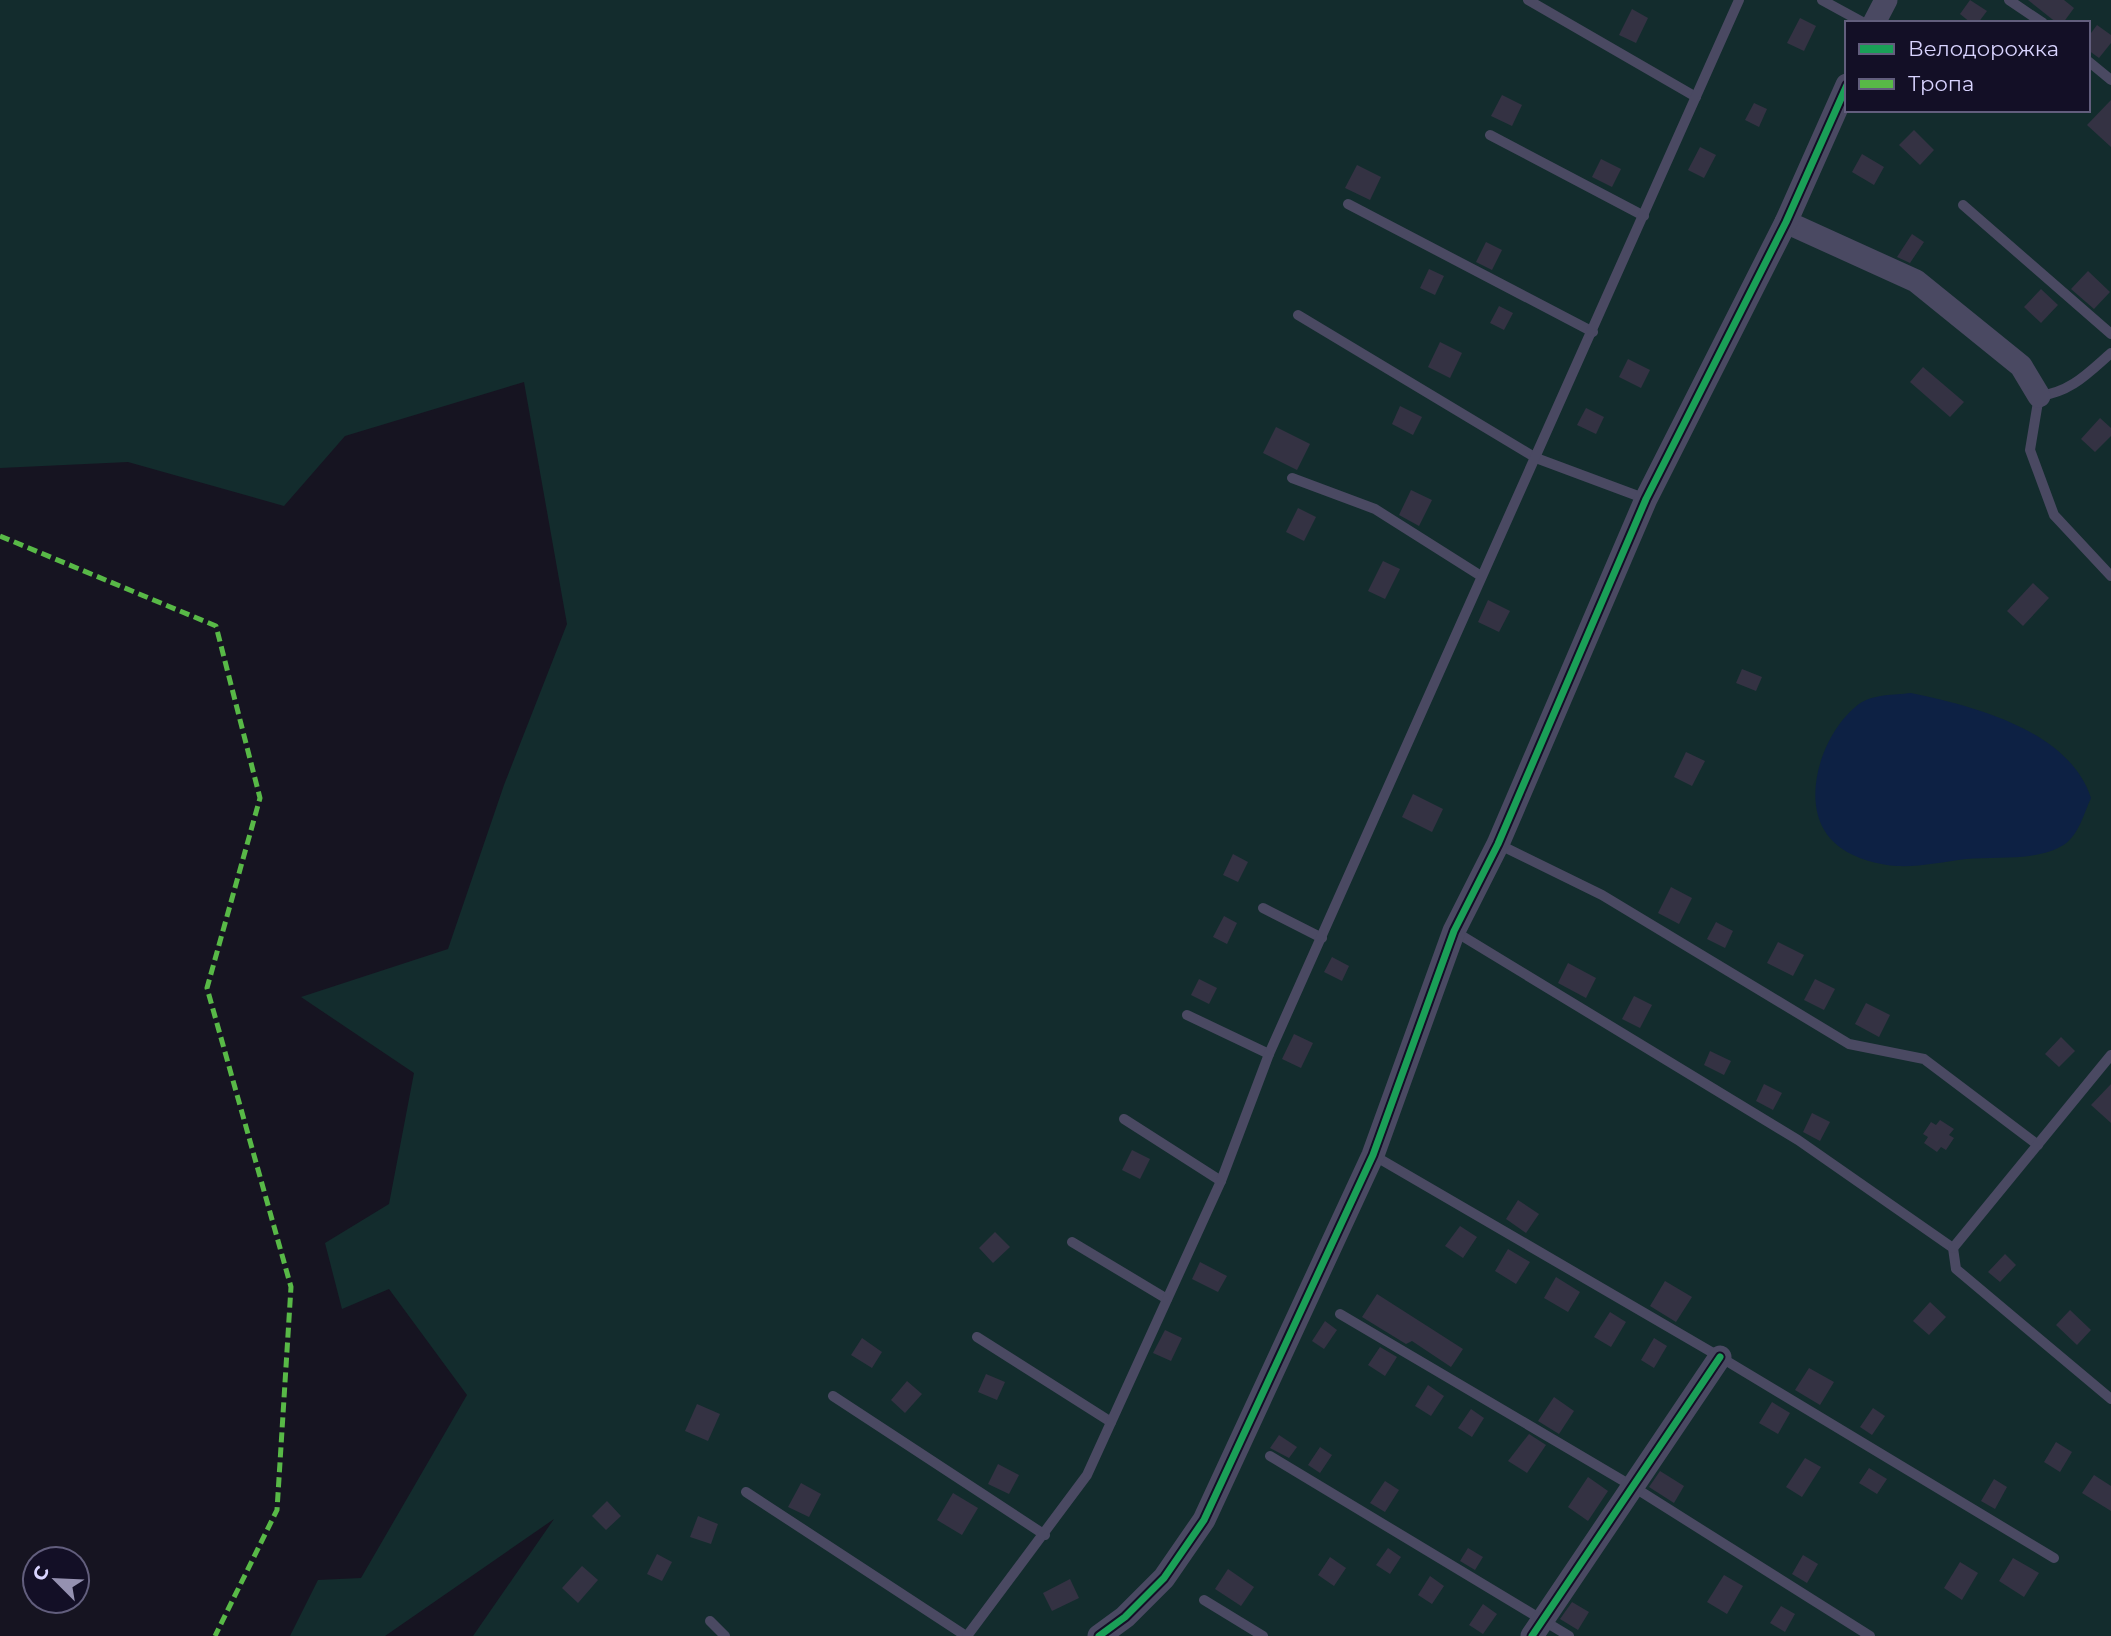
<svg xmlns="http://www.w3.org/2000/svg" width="2111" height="1636" font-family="Montserrat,sans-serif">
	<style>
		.green { fill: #132c2d; fill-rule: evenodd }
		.water { fill: #0d2144 }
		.building { fill: #343243 }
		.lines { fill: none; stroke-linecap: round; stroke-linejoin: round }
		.service { stroke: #4a4962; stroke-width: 10 }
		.minor { stroke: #4a4962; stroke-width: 23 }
		.quiet { stroke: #58b947; stroke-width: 5; stroke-dasharray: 10 5; stroke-linecap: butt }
		.cycleway-casing { stroke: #130f26; stroke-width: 11 }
		.cycleway { stroke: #1a9f57; stroke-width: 7 }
	</style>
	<rect width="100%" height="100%" fill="#161421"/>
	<path class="green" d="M0 0H2111V1636H473L554 1519 385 1636H290L318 1580 361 1578 467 1395 389 1289 342 1309 325 1243 389 1204 414 1073 301 997 448 949 504 785 567 624 524 382 345 436 284 506 128 462 0 468ZM1847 23H2088V110H1847Z"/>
	<path class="water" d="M1911 693C1973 706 2069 730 2091 798 2084 813 2079 834 2065 844 2038 862 1996 856 1966 859 1943 862 1920 867 1897 866 1879 865 1856 859 1841 848 1793 815 1820 733 1859 704 1873 694 1894 695 1911 693Z"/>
	<g class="building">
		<polygon points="1970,0 1987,11 1978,23 1971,23 1960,14"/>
		<polygon points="2028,0 2064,0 2074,8 2063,23 2057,23"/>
		<polygon points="1632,9 1648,18 1636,43 1619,35"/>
		<polygon points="1800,18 1816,26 1804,51 1787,43"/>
		<polygon points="2097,25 2111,35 2111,43 2099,58 2088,50 2088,37"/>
		<polygon points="1502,95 1522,105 1512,126 1491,116"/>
		<polygon points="2111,100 2111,147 2087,125"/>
		<polygon points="1754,103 1767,109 1759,127 1745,120"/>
		<polygon points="1914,130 1934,150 1920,165 1899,145"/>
		<polygon points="1700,147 1716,155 1704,178 1688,170"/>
		<polygon points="1862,154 1884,167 1874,185 1852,172"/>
		<polygon points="1601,159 1621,169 1612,187 1592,177"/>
		<polygon points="1357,165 1381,177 1370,200 1345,188"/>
		<polygon points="1912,234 1924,242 1910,263 1897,257"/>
		<polygon points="1486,242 1502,250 1492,270 1476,262"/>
		<polygon points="1429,269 1444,276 1435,295 1420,288"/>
		<polygon points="2088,271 2110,292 2094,309 2071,289"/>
		<polygon points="2041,289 2058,305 2041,323 2024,307"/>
		<polygon points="1499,306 1513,313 1504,330 1490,323"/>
		<polygon points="1440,342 1462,353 1450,378 1428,367"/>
		<polygon points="1628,359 1650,370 1641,388 1619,377"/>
		<polygon points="1923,367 1964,402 1950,417 1910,382"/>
		<polygon points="1400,406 1422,417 1413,435 1392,424"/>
		<polygon points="1586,408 1604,417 1596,434 1577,425"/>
		<polygon points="2100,418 2111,428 2111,436 2095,452 2081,439"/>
		<polygon points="1276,427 1310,444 1297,470 1263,453"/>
		<polygon points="1411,490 1432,500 1419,526 1399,515"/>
		<polygon points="1298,508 1316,517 1304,541 1286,532"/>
		<polygon points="1383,561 1400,569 1385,599 1368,591"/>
		<polygon points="2033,583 2049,598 2023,626 2007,611"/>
		<polygon points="1488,600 1510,611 1499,632 1478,622"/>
		<polygon points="1742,669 1762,677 1756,691 1736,683"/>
		<polygon points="1686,752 1705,761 1692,786 1674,777"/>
		<polygon points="1413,794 1443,809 1432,832 1402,817"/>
		<polygon points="1233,854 1248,862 1238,882 1223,875"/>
		<polygon points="1671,887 1692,898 1679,924 1658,913"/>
		<polygon points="1224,916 1237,923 1227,944 1213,937"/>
		<polygon points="1716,922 1733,931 1725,948 1707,939"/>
		<polygon points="1778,942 1804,955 1793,976 1767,963"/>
		<polygon points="1332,957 1349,966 1342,981 1324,972"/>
		<polygon points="1568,963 1596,978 1586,998 1558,983"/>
		<polygon points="1199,979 1217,988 1209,1004 1191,995"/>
		<polygon points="1815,979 1835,989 1824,1010 1804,1000"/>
		<polygon points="1634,996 1652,1005 1640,1028 1622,1019"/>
		<polygon points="1866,1003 1890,1015 1879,1037 1855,1024"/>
		<polygon points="1294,1034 1313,1043 1301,1068 1282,1059"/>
		<polygon points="2061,1037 2075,1051 2059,1067 2045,1054"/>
		<polygon points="1710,1051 1731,1061 1724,1075 1704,1065"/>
		<polygon points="1764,1084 1782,1093 1773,1110 1756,1101"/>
		<polygon points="2111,1084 2111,1123 2091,1105"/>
		<polygon points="1812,1113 1830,1122 1820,1141 1803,1132"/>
		<polygon points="1940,1120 1954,1129 1949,1135 1954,1138 1946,1150 1941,1147 1937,1152 1924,1143 1928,1137 1923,1134 1931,1122 1936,1125"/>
		<polygon points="1132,1150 1150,1159 1140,1179 1122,1170"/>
		<polygon points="1518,1200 1539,1214 1526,1233 1506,1219"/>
		<polygon points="1460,1226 1477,1237 1463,1258 1445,1246"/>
		<polygon points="995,1232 1010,1247 993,1263 979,1248"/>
		<polygon points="1508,1249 1530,1262 1516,1284 1495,1271"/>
		<polygon points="2005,1254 2016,1265 2000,1282 1988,1272"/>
		<polygon points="1200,1262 1227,1276 1218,1292 1192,1279"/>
		<polygon points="1556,1277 1580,1292 1568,1312 1544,1298"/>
		<polygon points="1665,1281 1692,1297 1676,1322 1650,1306"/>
		<polygon points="1377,1294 1463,1349 1451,1367 1412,1341 1406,1344 1362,1317"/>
		<polygon points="1930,1302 1946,1317 1929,1335 1913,1321"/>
		<polygon points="2070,1310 2091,1330 2077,1345 2056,1325"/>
		<polygon points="1610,1312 1626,1322 1611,1347 1594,1337"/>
		<polygon points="1325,1321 1337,1330 1324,1349 1312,1341"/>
		<polygon points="1165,1330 1182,1338 1171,1361 1153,1353"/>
		<polygon points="862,1338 882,1352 872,1368 851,1355"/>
		<polygon points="1654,1338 1667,1346 1654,1368 1641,1360"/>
		<polygon points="1380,1347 1397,1357 1385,1376 1368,1365"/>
		<polygon points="1809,1368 1834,1382 1820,1405 1795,1390"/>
		<polygon points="986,1374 1005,1382 997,1400 978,1392"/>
		<polygon points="907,1381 922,1394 905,1413 891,1400"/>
		<polygon points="1428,1385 1444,1396 1431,1416 1415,1406"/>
		<polygon points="1554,1397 1574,1411 1559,1434 1538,1421"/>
		<polygon points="1772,1402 1790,1413 1778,1434 1759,1423"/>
		<polygon points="697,1404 720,1414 708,1441 685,1431"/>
		<polygon points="1873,1408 1885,1416 1872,1435 1860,1427"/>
		<polygon points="1471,1409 1484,1418 1472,1437 1458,1428"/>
		<polygon points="1529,1434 1546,1445 1527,1473 1508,1461"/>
		<polygon points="1279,1435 1297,1447 1289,1458 1270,1448"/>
		<polygon points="2056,1442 2072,1452 2060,1472 2044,1462"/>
		<polygon points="1320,1447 1332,1455 1320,1473 1308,1465"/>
		<polygon points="1805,1458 1821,1467 1802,1497 1786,1487"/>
		<polygon points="998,1464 1019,1475 1009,1494 988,1484"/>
		<polygon points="1869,1468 1887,1479 1877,1494 1859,1483"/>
		<polygon points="1660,1471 1684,1486 1674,1503 1649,1487"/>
		<polygon points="2094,1475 2111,1486 2111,1511 2082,1493"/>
		<polygon points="1588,1477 1608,1491 1588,1521 1568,1507"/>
		<polygon points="1994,1479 2007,1487 1995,1509 1981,1501"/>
		<polygon points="1385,1481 1399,1490 1385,1512 1370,1503"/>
		<polygon points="801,1483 821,1494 809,1517 788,1507"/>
		<polygon points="953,1493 978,1508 962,1535 937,1520"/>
		<polygon points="607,1501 621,1516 606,1530 592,1516"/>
		<polygon points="698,1516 718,1524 711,1544 690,1537"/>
		<polygon points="1388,1548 1401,1557 1390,1574 1376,1565"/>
		<polygon points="1468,1548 1483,1557 1475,1570 1460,1561"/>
		<polygon points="657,1554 672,1562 662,1581 647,1574"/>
		<polygon points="1803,1555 1818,1564 1807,1583 1792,1574"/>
		<polygon points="1330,1557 1346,1568 1334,1586 1318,1575"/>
		<polygon points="2013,1558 2039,1573 2024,1597 1999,1581"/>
		<polygon points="1960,1562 1978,1573 1962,1600 1944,1588"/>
		<polygon points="582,1566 598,1580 578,1603 562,1588"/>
		<polygon points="1228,1569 1254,1587 1241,1606 1215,1589"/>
		<polygon points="1724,1575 1743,1586 1727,1614 1707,1602"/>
		<polygon points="1430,1576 1444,1586 1432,1604 1418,1595"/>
		<polygon points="1070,1579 1079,1598 1052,1611 1043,1593"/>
		<polygon points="1572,1602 1589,1612 1578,1630 1560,1619"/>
		<polygon points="1483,1604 1497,1614 1483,1634 1469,1625"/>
		<polygon points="1781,1606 1795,1614 1785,1632 1770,1623"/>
	</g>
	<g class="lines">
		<g class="service">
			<polyline points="1528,0 1696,97"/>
			<polyline points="1822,0 1864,23"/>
			<polyline points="2009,0 2043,23"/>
			<polyline points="2088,61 2111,80"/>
			<polyline points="1490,135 1644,216"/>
			<polyline points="1348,204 1593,332"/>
			<polyline points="1963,205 2111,334"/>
			<polyline points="1298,315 1536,458 1646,499"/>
			<path d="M2111 353C2088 373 2071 392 2039 396L2030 450 2054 515 2111 576"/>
			<polyline points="1292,478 1375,509 1481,576"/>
			<polyline points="1498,844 1602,895 1849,1044 1924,1059 2038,1145"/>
			<polyline points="1263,908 1322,938"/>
			<polyline points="1454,931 1798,1140 1953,1248 1956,1269 2111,1399"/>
			<polyline points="1187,1015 1269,1054"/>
			<polyline points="1124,1119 1221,1181"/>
			<polyline points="1373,1155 1720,1357 2054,1558"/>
			<polyline points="1072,1242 1167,1299"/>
			<polyline points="1953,1248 2111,1055"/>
			<polyline points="1340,1314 1632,1486 1870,1636"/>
			<polyline points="977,1337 1111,1422"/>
			<polyline points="833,1396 1045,1535"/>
			<polyline points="1270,1456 1569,1636"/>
			<polyline points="746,1492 966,1636"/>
			<polyline points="1204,1600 1263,1636"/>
			<polyline points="710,1621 725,1636"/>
			<polyline points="967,1636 1087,1475 1221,1181 1269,1054 1739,0"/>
		</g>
		<g class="minor">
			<polyline points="1874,23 1886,0"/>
			<polyline points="1786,222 1916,281 2021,366 2039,396"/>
			<polyline points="1099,1636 1125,1617 1164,1578 1204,1520 1373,1155 1454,931 1498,844 1646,499 1786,222 1847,85"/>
			<polyline points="1532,1636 1720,1357"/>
		</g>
		<polyline class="quiet" points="0,536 216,626 260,798 207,988 291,1287 277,1510 215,1636"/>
		<g class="cycleway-casing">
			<g id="cycleway">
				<polyline points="1099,1636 1125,1617 1164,1578 1204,1520 1373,1155 1454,931 1498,844 1646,499 1786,222 1847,85"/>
				<polyline points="1532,1636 1720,1357"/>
			</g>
		</g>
		<use href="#cycleway" class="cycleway"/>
	</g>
	<rect x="1845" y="21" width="245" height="91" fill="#130f26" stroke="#625e7d" stroke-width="2"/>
	<rect x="1859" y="44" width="35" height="10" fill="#1a9f57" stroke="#625e7d" stroke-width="2"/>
	<text x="1908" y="56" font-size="21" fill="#d9d4ff">Велодорожка</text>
	<rect x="1859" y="79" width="35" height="10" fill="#58b947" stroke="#625e7d" stroke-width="2"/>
	<text x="1908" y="91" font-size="21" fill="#d9d4ff">Тропа</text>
	<g transform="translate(56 1580) rotate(294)"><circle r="33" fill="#130f26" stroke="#625e7d" stroke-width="2"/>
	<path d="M0-5L12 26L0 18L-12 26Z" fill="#9591b1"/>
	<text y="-10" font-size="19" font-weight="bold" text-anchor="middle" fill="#d9d4ff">С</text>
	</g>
</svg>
